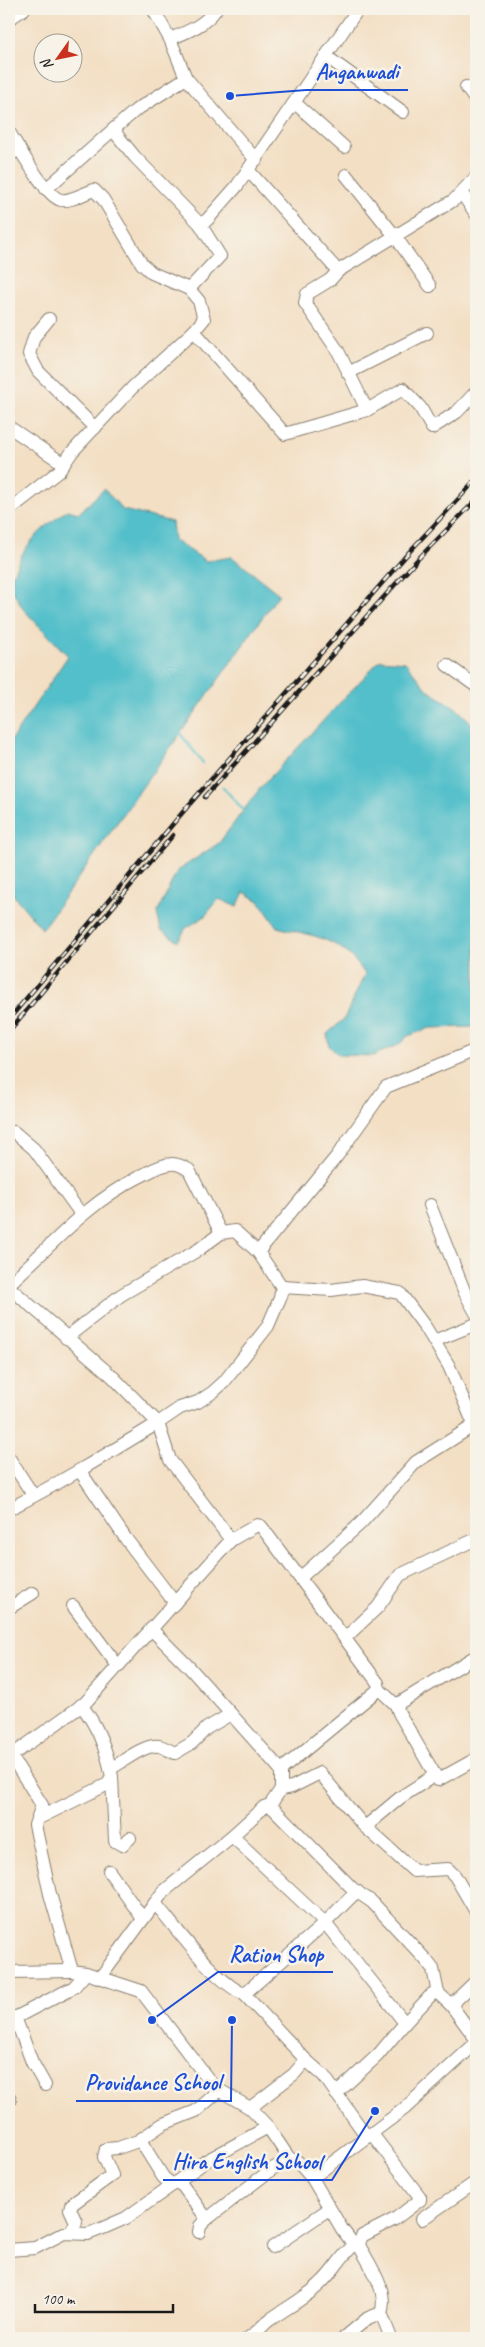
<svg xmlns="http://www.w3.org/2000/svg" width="485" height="2347" font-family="Caveat,sans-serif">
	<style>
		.water { fill: #52bfca; stroke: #376e73 }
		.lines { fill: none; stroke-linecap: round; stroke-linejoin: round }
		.stream { stroke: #52bfca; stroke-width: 2.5 }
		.minor-casing { stroke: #887e70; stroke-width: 14 }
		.minor { stroke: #fff; stroke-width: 12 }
		.rail-casing { stroke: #1c1c1c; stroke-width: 4.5 }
		.rail { stroke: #f7f3e8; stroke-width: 2.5; stroke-dasharray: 8; stroke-linecap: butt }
		.leader { fill: none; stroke: #1d4ed8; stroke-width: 2 }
		.callout-dot { fill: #1d4ed8; stroke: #f7f3e8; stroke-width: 2 }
		.callout-label { font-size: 22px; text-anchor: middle; font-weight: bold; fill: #1d4ed8; stroke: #f7f3e8; stroke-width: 5; stroke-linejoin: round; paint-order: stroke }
	</style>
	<rect width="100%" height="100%" fill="#f7f3e8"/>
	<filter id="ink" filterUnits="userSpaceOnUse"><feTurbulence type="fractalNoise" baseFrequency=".02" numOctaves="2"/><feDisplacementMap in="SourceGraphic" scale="10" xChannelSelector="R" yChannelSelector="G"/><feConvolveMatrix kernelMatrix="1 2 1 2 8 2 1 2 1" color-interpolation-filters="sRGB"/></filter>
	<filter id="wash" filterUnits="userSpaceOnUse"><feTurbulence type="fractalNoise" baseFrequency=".0096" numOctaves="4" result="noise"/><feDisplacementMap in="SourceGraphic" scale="20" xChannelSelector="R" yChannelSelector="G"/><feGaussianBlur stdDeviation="1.12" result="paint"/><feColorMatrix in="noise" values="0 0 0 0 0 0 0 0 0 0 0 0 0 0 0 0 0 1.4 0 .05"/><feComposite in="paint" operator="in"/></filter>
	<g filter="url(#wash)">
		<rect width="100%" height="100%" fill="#f3dfc4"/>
		<g class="water">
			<path d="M104 489 123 510 172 522 174 540 206 561 232 557 279 594 42 929 9 890V743L68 656 23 609 9 584C24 544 33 536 67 510L79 513Z"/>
			<path d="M380 660 405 662 429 691 455 707 476 727V1027L430 1028 408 1036 398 1045 373 1056 339 1055 329 1046 327 1034 344 1019 365 974C340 937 317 937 277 927L259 901 244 892 237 907 219 899 204 917 186 928 178 941 161 930 157 913 177 871 219 843 261 787Z"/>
		</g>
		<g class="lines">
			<g class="stream">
				<polyline points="179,732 203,763"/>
				<polyline points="223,787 245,812"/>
			</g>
		</g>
	</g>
	<g filter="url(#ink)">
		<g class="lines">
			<g class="minor-casing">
				<g id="minor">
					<polyline points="153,9 170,39 186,78 256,160"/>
					<polyline points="9,19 24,9"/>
					<path d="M170 39C187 32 205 25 216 9"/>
					<polyline points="327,57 403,112"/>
					<polyline points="186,78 136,110 115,128 117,135 135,157 200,224"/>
					<polyline points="466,87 476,101"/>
					<polyline points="295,103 344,147"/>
					<path d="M9 132C18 146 46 197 61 200 70 202 84 193 94 190L103 199 142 264 152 273 189 289 199 301 204 319 194 331 132 388 72 452 59 471 9 510"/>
					<polyline points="9,156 19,148"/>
					<polyline points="248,170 338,271 330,280 307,294 305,303 338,351 367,410"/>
					<polyline points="346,175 395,236 430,286"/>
					<polyline points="46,189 115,128"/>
					<polyline points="461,192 476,214"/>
					<polyline points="338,271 454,200 476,177"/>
					<polyline points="189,289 220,256 200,224 207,220 237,186 358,9"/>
					<polyline points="49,319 34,337 29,354 38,371 95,428"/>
					<polyline points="194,331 285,434 367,410 403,389 420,407 432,428 457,412 476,392"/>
					<polyline points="348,373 427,333"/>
					<polyline points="9,427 64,464"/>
					<polyline points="447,665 476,686"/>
					<polyline points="14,1132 34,1149 81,1214"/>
					<polyline points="430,1205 465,1293 476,1313"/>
					<path d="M9 1284C52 1245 87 1203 139 1177 149 1172 159 1165 171 1164 177 1163 184 1167 189 1170L221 1233"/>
					<polyline points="9,1287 113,1377 158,1423 180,1408 198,1402 213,1392 224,1382 268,1326 280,1298 282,1287 258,1252 337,1156 386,1087 476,1050"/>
					<polyline points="282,1287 331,1290 362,1286 400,1293 426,1328 449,1366 476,1429"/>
					<polyline points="66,1338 121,1295 198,1250 221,1233 235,1231 258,1252"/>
					<polyline points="434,1341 476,1324"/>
					<polyline points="9,1458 33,1495"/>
					<polyline points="80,1471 126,1539 175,1603"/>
					<path d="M9 1509C60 1483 109 1453 158 1423L170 1460 231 1540"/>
					<polyline points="300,1578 361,1523 416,1462 473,1426"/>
					<polyline points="73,1606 118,1666"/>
					<polyline points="9,1608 33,1593"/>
					<polyline points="345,1638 378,1607 400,1575 476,1539"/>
					<polyline points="396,1705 476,1656"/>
					<polyline points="9,1753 42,1805 35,1825 50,1894 72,1971 86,1973 141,1991 214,2087 250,2108 294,2074 306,2060 324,2076 367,2137"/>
					<polyline points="11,1756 85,1703 231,1540 257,1525 261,1526 378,1683 379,1689 396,1705 399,1713 435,1775"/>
					<path d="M110 1769C123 1762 144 1744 159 1746 164 1747 170 1751 175 1753L192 1743 207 1728 231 1714"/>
					<polyline points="281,1770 379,1689"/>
					<polyline points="112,1777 115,1841 122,1845 130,1838"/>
					<polyline points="281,1789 292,1787 320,1773 362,1824 414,1871 448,1869 455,1876 476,1912"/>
					<polyline points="270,1805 353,1889 372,1902 426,1960 433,1969 438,1993"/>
					<path d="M37 1819 108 1784 112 1777C107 1751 98 1726 81 1705"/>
					<polyline points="365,1827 401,1797 435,1775 438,1780 476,1759"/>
					<polyline points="232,1836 325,1923 244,1994 306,2060"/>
					<polyline points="109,1871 143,1919"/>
					<polyline points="357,1891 325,1923 405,2023 432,1994 438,1993 451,2005 476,1981"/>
					<path d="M155 1903C177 1929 214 1981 244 1994"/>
					<polyline points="9,1972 72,1971"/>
					<polyline points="100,1978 163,1892 232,1836 264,1807 270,1805 281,1789 281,1770 189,1667 151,1629"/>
					<polyline points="451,2005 476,2039"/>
					<polyline points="15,2017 32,2062 45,2085"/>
					<polyline points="9,2021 74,1987 86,1973"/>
					<polyline points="336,2094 378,2055 405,2023"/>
					<polyline points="9,2097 10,2099"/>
					<path d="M250 2108 268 2127 289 2158 297 2161 312 2178 342 2229 354 2245 360 2247C370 2265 389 2292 381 2313L391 2338"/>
					<polyline points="140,2140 163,2177 172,2185"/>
					<polyline points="312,2178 404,2109 476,2043"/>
					<polyline points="179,2181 207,2219"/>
					<polyline points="422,2219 476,2182"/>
					<polyline points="71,2232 76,2222 70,2209 71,2205 112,2175 104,2157 106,2149 118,2148 138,2141 163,2124 196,2111 219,2091"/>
					<polyline points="199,2232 200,2226 207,2219 272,2169 290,2159"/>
					<polyline points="358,2246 362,2236 395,2219 420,2200 420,2197 372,2134"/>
					<polyline points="273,2247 329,2209"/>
					<polyline points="9,2250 35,2248 64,2233 88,2234 103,2228 126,2218 206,2161 268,2127"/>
					<path d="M248 2338C257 2333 261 2327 268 2321 286 2308 306 2298 321 2283 334 2271 341 2256 354 2245"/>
					<polyline points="344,2338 368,2318 381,2313"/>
				</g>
			</g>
			<use href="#minor" class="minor"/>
			<g class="rail-casing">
				<g id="rail">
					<polyline points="205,797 417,560 476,500"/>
					<polyline points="9,1019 188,806 410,551 476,480"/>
					<polyline points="9,1031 173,835"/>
				</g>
			</g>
			<use href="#rail" class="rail"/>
		</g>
	</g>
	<path class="leader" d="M230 96L306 90H408M152 2020L218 1972H333M232 2020L231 2101H76M375 2111L332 2180H163"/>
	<g class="callout-dot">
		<circle cx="230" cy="96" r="5"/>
		<circle cx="152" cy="2020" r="5"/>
		<circle cx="232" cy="2020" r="5"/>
		<circle cx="375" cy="2111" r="5"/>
	</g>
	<g class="callout-label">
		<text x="357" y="79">Anganwadi</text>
		<text x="276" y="1962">Ration Shop</text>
		<text x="153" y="2090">Providance School</text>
		<text x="247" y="2169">Hira English School</text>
	</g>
	<rect width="485" height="2347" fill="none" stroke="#f7f3e8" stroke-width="30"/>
	<g transform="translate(58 58) rotate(237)"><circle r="24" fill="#f7f3e8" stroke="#9f9d96"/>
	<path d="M0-4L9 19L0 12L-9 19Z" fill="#c8321e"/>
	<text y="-8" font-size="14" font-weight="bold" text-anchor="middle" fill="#1c1c1c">N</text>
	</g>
	<path d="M35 2304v8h138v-8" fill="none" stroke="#1c1c1c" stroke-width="2.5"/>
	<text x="42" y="2304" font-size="15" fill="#1c1c1c" stroke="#f7f3e8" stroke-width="4" paint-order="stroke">100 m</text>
</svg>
